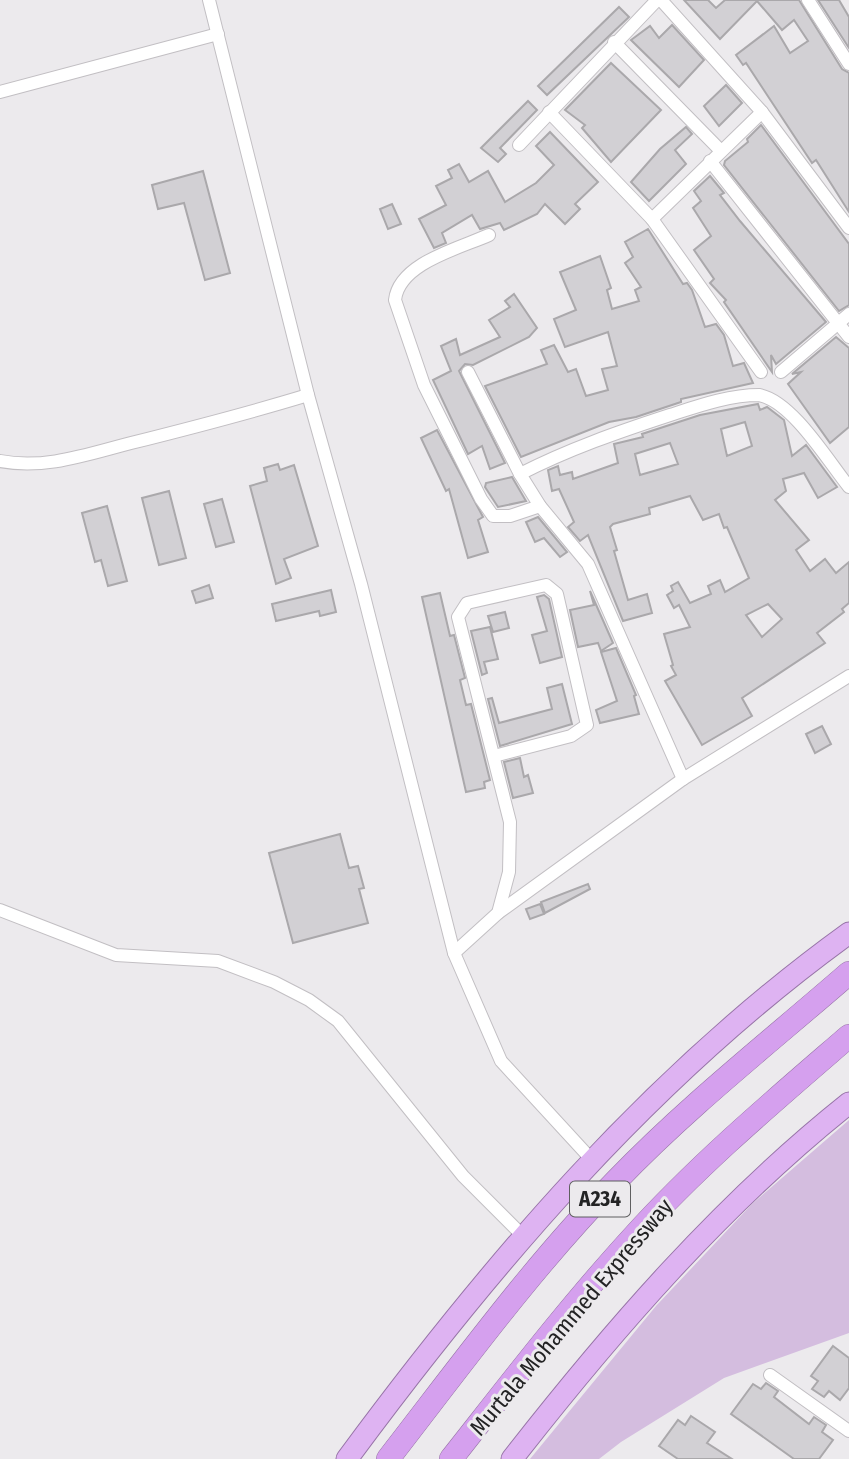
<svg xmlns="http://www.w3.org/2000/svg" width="849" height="1459" font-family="'Fira Sans Condensed',sans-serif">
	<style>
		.green { fill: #d4bddf }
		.building { fill: #d2d0d4; stroke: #aaa8ab; stroke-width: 2; fill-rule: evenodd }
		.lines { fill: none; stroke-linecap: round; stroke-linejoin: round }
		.minor-casing { stroke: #c2bfc3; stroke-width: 14 }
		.trunk-casing { stroke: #9774a7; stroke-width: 23 }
		.motorway-casing { stroke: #9774a7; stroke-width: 24 }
		.minor { stroke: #fff; stroke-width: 12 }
		.trunk { stroke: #deb3f2; stroke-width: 21 }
		.motorway { stroke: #d5a0ee; stroke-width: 23 }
		.labels { text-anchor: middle; stroke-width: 6; stroke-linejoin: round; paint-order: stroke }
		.shield { fill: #eceaed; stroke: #5f5f60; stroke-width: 2 }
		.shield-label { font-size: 21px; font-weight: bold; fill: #232324 }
		.street-label { font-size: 23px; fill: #232324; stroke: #eceaed }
	</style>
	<rect width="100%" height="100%" fill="#eceaed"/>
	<polygon class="green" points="849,1120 849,1333 724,1378 621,1442 599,1459 530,1459 656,1306 752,1204"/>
	<g class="building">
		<polygon points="684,0 708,0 716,8 725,0 799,0 842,69 849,73 849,212 816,160 812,163 746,63 743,65 736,55 774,26 790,53 808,41 794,20 782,30 757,1 720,39"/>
		<polygon points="818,0 839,0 849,17 849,48"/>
		<polygon points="619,7 629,17 547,95 538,86"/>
		<polygon points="672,25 704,60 679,87 631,40 650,26 659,38"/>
		<polygon points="611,63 661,110 611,162 582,128 585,125 565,110"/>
		<polygon points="726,85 742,103 719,126 704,106"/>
		<polygon points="528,101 537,110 500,148 506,154 498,162 481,148"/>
		<polygon points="761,125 849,244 849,305 839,311 724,165 725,161 748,142 747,139"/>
		<polygon points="686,127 692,134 675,150 686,164 649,201 631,182 660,149"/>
		<polygon points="550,132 598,182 575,204 580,209 565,224 545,204 537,214 504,230 500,223 480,229 472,215 442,233 446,243 434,248 419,219 446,205 436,186 452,178 448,170 459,164 469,182 488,171 505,202 536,183 554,165 536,146"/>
		<polygon points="203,171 230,273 205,280 184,203 158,209 152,185"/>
		<polygon points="710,176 724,193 720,195 740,221 826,322 776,364 771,355 772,372 724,302 726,300 710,283 714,279 694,250 711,236 693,208 701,201 694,191"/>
		<polygon points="392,204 401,224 388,229 380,209"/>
		<polygon points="648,229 683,284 687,283 692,290 705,327 716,324 724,335 733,366 744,363 753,383 681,399 681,402 636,417 609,422 521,457 485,386 547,364 541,350 554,345 568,372 576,369 586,396 608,390 602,369 617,366 608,332 565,347 554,319 576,310 560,272 600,256 611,288 607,290 612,309 639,301 635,290 641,287 625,263 633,257 625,242"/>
		<polygon points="514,294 537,328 529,337 473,365 465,364 459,371 505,463 490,469 482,446 468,454 433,380 451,371 441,346 456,339 460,355 500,337 489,320 510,307 505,301"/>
		<polygon points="836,337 849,348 849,427 830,443 788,384 801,372 792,374"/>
		<path d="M758 404 760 410 767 407 784 420 792 456 806 445 837 487 818 498 804 473 783 479 786 491 775 500 809 540 796 550 810 571 825 559 836 573 849 562V603L842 609 844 612 817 633 825 643 742 698 752 716 702 745 665 681 676 675 671 666 673 665 664 634 690 627 679 605 674 608 667 595 673 591 671 586 678 582 690 603 711 594 708 586 720 580 725 592 749 578 727 527 724 528 719 514 703 520 690 496 649 508 650 514 613 524 610 527 617 550 614 551 628 600 647 594 652 613 623 621 588 535 580 541 568 527 574 522 559 489 552 491 548 470 558 466 560 475 572 472 573 479 618 463 614 444 643 437 642 434 700 415ZM745 422 752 446 727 456 721 429ZM670 443 678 464 640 475 635 454ZM768 604 782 619 762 637 746 615Z"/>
		<polygon points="437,430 483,517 478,520 488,552 468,558 449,489 446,491 421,438"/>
		<polygon points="278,464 280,470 294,465 318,546 284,559 291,578 276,584 250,486 267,481 264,468"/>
		<polygon points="512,477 526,501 498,507 485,487 486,483"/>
		<polygon points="169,491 186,558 159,565 142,498"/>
		<polygon points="222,499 234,542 216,547 204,504"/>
		<polygon points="107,506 127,581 108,586 101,560 95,562 82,513"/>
		<polygon points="538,517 567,552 560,557 544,538 535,542 526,522"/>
		<polygon points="209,585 213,598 196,603 192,591"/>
		<polygon points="331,590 336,612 320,616 319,611 276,621 272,604"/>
		<polygon points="590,591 613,643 601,651 598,643 578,647 570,610 594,605"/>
		<polygon points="440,593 450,636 454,635 465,678 460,680 466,705 471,704 490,780 484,782 485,788 466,792 422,597"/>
		<polygon points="544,595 549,599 562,657 540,663 532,635 547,631 537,597"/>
		<polygon points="505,612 509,628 493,632 488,616"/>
		<polygon points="490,627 498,659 484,662 487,673 482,675 471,631"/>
		<polygon points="616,648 636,695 634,696 639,714 600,723 596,710 617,701 601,652"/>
		<polygon points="562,684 572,724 500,746 488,699 492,698 499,723 552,709 547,688"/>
		<polygon points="822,726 831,744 815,753 806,734"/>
		<polygon points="520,758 524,777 528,775 533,793 513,798 504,762"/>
		<polygon points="340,834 349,868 358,866 364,888 359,889 368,923 293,943 269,853"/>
		<polygon points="588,884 590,889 545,913 541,902"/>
		<polygon points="540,904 544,914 530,919 526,909"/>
		<polygon points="833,1346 849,1358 849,1388 840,1400 829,1391 824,1397 812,1389 818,1381 811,1376"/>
		<polygon points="766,1383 778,1391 774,1397 809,1424 814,1417 826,1425 822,1432 833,1440 819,1459 794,1459 731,1414 753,1384 761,1389"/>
		<polygon points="691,1416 715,1432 707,1443 732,1459 678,1459 659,1446 678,1420 685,1425"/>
	</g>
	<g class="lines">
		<g class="minor-casing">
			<g id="minor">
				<polyline points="209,0 308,395 361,584 454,953 501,1061 592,1160"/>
				<polyline points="661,0 762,112 849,228"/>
				<polyline points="808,0 849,64"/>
				<polyline points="614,42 721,151"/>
				<polyline points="0,92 218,34"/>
				<polyline points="549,112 652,219 761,372"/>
				<polyline points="519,145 657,0"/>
				<polyline points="710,161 849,337"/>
				<polyline points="652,219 762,112"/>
				<path d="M489 235C460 248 399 263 395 300L424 385 481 499 493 516H510L540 506"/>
				<polyline points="468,372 520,474 540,506 588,564 683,779"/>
				<polyline points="781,372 849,314"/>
				<path d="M0 461C44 470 88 454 131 443 191 428 249 413 308 395"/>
				<path d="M520 474C569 449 618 432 670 415 698 406 729 395 759 395 792 401 828 461 849 487"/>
				<polyline points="0,910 116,955 218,961 274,982 309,1000 338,1021 463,1176 524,1237"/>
				<polyline points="498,913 683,779 849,676"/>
				<polyline points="454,953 498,913 509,872 510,822 458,617 467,603 546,585 557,594 587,725 571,736 494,756"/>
				<polyline points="770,1375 849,1431"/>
			</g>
		</g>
		<g class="trunk-casing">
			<g id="trunk">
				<path d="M347 1459C491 1264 651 1076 849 933"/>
				<path d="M512 1459C612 1331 721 1205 849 1103"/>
			</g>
		</g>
		<g class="motorway-casing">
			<g id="motorway">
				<path d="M388 1459C461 1365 532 1267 616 1181 688 1106 771 1041 849 973"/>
				<path d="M451 1459C511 1383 569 1307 634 1236 700 1163 775 1100 849 1036"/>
			</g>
		</g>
		<use href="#minor" class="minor"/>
		<use href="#trunk" class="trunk"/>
		<use href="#motorway" class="motorway"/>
	</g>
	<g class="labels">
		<rect class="shield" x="570" y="1181.5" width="60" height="35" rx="5"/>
		<g class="shield-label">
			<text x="600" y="1206">A234</text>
		</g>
		<g class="street-label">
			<text transform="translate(571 1317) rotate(-50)" y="8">Murtala Mohammed Expressway</text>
		</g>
	</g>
</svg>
